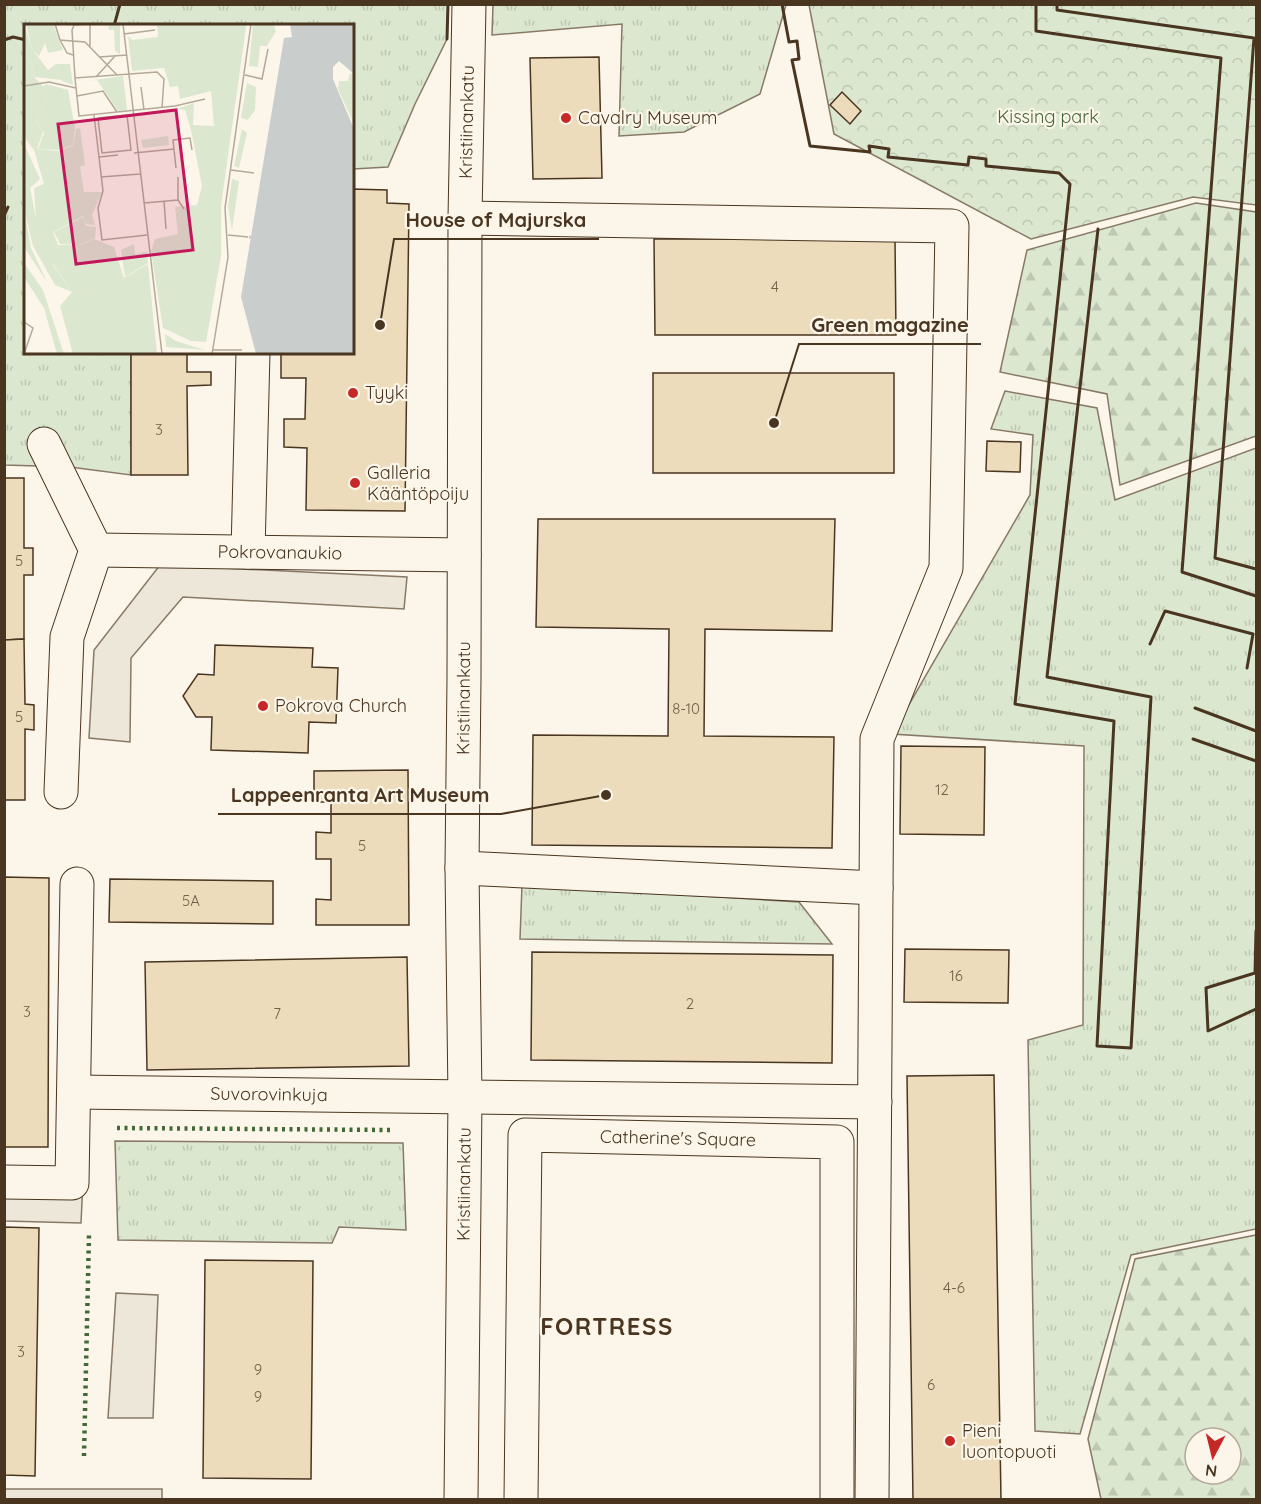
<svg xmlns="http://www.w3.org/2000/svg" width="1261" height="1504" font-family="Quicksand,sans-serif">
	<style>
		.grass { fill: url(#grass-tufts); stroke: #887966; stroke-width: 1.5 }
		.forest { fill: url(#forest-firs); stroke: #887966; stroke-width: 1.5; fill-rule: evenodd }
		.park { fill: url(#park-crowns); stroke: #887966; stroke-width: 1.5 }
		.parking { fill: #ede7d9; stroke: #887966; stroke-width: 1.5 }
		.building { fill: #ecdcbc; stroke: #4a3520; stroke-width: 1.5 }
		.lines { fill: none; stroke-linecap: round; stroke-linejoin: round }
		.minor-casing { stroke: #4a3520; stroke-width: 35 }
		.minor { stroke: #fbf6e9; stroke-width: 33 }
		.hedge { stroke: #436837; stroke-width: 4.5; stroke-dasharray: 3 4.5; stroke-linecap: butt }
		.wall { stroke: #4a3520; stroke-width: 3 }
		.poi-dot { fill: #c62828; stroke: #fbf6e9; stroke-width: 2 }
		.labels { text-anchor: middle; stroke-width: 4.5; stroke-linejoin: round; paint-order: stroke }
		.number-label { font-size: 15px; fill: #725f47 }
		.park-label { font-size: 18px; fill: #436837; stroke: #fbf6e9 }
		.poi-label { font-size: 18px; fill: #4a3520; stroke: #fbf6e9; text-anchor: start }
		.street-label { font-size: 18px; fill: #4a3520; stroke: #fbf6e9 }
		.district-label { font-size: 24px; font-weight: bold; letter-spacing: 1.5px; fill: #4a3520; stroke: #fbf6e9 }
		.inset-river { fill: none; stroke: #c9cecd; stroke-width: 3 }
		.inset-road { fill: none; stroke: #b4a999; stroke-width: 1.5 }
		.view { fill: #c2185b; fill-opacity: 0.15; stroke: #c2185b; stroke-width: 3 }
		.inset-edge { fill: none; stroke: #4a3520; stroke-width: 3 }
		.leader { fill: none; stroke: #4a3520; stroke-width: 2 }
		.callout-dot { fill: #4a3520; stroke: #fbf6e9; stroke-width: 2 }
		.callout-label { font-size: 20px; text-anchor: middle; font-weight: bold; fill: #4a3520; stroke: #fbf6e9; stroke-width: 4.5; stroke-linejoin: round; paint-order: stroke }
	</style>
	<defs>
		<pattern id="grass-tufts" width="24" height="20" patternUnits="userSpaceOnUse" patternTransform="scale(1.5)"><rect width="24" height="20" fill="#dce7d0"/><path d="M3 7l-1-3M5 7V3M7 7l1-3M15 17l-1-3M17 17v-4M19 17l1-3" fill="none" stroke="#bec7b2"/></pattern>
		<pattern id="forest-firs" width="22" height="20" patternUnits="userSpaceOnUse" patternTransform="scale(1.5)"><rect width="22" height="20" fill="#dce7d0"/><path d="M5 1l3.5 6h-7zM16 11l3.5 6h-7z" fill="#bec7b2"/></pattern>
		<pattern id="park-crowns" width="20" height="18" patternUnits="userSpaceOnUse" patternTransform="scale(1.5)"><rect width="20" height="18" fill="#dce7d0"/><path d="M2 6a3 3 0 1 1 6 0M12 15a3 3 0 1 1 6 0" fill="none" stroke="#bec7b2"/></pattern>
	</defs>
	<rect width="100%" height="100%" fill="#fbf6e9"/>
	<g class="grass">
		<polygon points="5,5 448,5 447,39 415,104 388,167 353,169 352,26 26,26 26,352 131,353 131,475 70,467 5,465"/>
		<polygon points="493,5 493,4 786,5 760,94 684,132 619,136 622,24 492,35"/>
		<polygon points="1005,391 1097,408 1115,500 1256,448 1256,1229 1131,1255 1080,1434 1035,1431 1028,1040 1083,1025 1084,746 892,734 1030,495 1033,435 991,429"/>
		<polygon points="522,885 799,902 832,944 520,939"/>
		<polygon points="115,1141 403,1143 406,1230 339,1227 332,1243 118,1240"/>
	</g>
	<g class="forest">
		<polygon points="1196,203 1256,212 1256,436 1120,485 1107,394 1000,372 1027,250"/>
		<path d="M1256 1235V1499H1101L1088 1439 1135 1259ZM1195 1438H1231V1474H1195Z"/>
	</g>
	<polygon class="park" points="809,5 1256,5 1256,205 1193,197 1031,239 834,134"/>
	<g class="parking">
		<polygon points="160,565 407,577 404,609 183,597 131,658 130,742 89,738 94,650"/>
		<polygon points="83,1181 81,1223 5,1221 5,1182"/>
		<polygon points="116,1293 158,1295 153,1418 108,1418"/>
		<rect x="5" y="1489" width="157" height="10"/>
	</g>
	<g class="building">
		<polygon points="599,57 602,178 533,179 530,58"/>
		<polygon points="842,92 861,111 850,124 830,105"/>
		<polygon points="352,189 387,190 387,203 409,204 405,511 306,510 307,448 284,447 284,419 305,419 306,378 281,378 281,352 352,352"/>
		<polygon points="654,239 895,239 896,335 655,335"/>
		<polygon points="131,352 187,352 187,372 211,372 211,385 187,386 188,475 131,475"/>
		<rect x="653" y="373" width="241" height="100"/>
		<polygon points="987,441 1021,442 1020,472 986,471"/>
		<polygon points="4,478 24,478 24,548 33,548 33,575 24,575 24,639 4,640"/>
		<polygon points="538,519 835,519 832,631 705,629 704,736 834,737 832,848 532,845 533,735 668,736 669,629 536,627"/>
		<polygon points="24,639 25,704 34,705 34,730 25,729 25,800 4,800 4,640"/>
		<polygon points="215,645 313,648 312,667 338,668 336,723 309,722 308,753 211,750 212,717 196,717 183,696 198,674 214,675"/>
		<polygon points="901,746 985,747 984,835 900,834"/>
		<polygon points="408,770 409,925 316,925 316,899 331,900 331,859 316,859 316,832 331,833 331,802 314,802 314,771"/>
		<polygon points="4,877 49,878 48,1147 4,1147"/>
		<polygon points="110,879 273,881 273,924 109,922"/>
		<polygon points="905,949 1009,950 1008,1003 904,1002"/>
		<polygon points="532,952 833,955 832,1063 531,1060"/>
		<polygon points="407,957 409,1066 147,1070 145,962"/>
		<polygon points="994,1075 1001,1500 913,1500 907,1076"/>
		<polygon points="4,1227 39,1228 35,1476 4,1475"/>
		<polygon points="205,1260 313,1261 311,1479 203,1478"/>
	</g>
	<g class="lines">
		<g class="minor-casing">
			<g id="minor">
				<polyline points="465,218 952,226 946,568 877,739 872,1500"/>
				<polyline points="44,444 96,550 67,637 61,792"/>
				<path id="s1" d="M96 550 464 555"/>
				<polyline points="248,552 253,352"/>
				<polyline points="462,868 876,888"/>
				<path id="s2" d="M74 1092 875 1102"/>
				<polyline points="4,1182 72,1183 77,884"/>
				<path id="s3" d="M461 1500 465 1097 462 868 464 677 465 218 469 4"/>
				<path id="s4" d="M521 1500 525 1135 837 1142V1500"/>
			</g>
		</g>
		<use href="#minor" class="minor"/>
		<g class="hedge">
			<polyline points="117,1128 392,1130"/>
			<polyline points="84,1456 89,1235"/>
		</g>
		<g class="wall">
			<polyline points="782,4 789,42 797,41 799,59 792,60 810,146 870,152 869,146 889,149 888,157 968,165 969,157 986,159 986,166 1059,173 1070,184 1015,704 1114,721 1097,1046 1131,1048 1151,697 1047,677 1098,229"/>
			<polyline points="1036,4 1036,31 1221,58 1182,572 1256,596"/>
			<polyline points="1057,4 1057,10 1254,38 1215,558 1256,569"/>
			<polyline points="114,26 120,4"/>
			<polyline points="447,39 448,4"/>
			<polyline points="4,40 13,37 26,40"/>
			<polyline points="4,216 8,207"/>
			<polyline points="1150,644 1165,611 1253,634 1247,668"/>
			<polyline points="1195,708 1256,731"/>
			<polyline points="1193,739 1256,761"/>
			<polyline points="1256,931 1255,973 1206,988 1208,1031 1256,1009"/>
		</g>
	</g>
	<g class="poi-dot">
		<circle cx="566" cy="118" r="6"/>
		<circle cx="353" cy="393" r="6"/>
		<circle cx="355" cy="483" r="6"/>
		<circle cx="263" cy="706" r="6"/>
		<circle cx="950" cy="1441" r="6"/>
	</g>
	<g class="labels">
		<g class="number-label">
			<text x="775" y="292">4</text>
			<text x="159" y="435">3</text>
			<text x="19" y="566">5</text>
			<text x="686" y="714">8-10</text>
			<text x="19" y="722">5</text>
			<text x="942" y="795">12</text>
			<text x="362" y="851">5</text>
			<text x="191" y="906">5A</text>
			<text x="956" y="981">16</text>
			<text x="690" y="1009">2</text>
			<text x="27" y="1017">3</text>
			<text x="277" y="1019">7</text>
			<text x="954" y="1293">4-6</text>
			<text x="21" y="1357">3</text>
			<text x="258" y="1375">9</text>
			<text x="931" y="1390">6</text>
			<text x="258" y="1402">9</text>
		</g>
		<g class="park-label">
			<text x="1048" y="123">Kissing park</text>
		</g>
		<g class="poi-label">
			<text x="578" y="124">Cavalry Museum</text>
			<text x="365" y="399">Tyyki</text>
			<text x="367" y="479">Galleria<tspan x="367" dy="21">Kääntöpoiju</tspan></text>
			<text x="275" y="712">Pokrova Church</text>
			<text x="962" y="1437">Pieni<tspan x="962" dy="21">luontopuoti</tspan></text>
		</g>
		<g class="street-label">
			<text dy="6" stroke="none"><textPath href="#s3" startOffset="1378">Kristiinankatu</textPath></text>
			<text dy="6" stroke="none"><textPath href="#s1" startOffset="184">Pokrovanaukio</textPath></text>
			<text dy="6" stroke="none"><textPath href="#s3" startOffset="802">Kristiinankatu</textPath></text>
			<text dy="6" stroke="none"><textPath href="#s2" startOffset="195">Suvorovinkuja</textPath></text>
			<text dy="6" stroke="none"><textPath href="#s4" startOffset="518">Catherine's Square</textPath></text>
			<text dy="6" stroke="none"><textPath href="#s3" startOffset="316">Kristiinankatu</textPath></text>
		</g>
		<g class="district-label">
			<text x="607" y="1335">FORTRESS</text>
		</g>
	</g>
	<g transform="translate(24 24)">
		<rect width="330" height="330" fill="#fbf6e9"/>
		<path d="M2 0H29L39 26 24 29 21 19 15 32 8 25ZM84 0 96 1V30L91 27 90 6H85ZM133 0H221L222 3 197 182V232L182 318 167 317 139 304 127 227 131 215 154 210 151 183 173 181 178 162 167 106 161 86 153 85 170 79 169 101 190 102 187 67 156 75 154 62 146 63 140 44 108 47 104 12 108 16 134 13ZM229 0H249L252 7 243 22H236L234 43 225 42ZM0 32 7 37 10 53 25 68 12 98 19 108 13 125 34 127 49 122 52 105 56 104 61 141 56 143 60 168H78L68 191 71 201 62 200 59 192 29 208 34 221 29 241 48 268 31 261 9 222 0 185V120L16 155 6 164 12 194 10 164 20 160 10 126 0 113ZM32 40H46L49 61 38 57ZM326 49 330 52V100L314 65 315 57H324ZM99 52 103 86 94 87 73 56 63 57ZM223 59 232 63 231 86 224 96 217 94ZM218 105 223 109 215 144 210 142ZM144 112 145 121 119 124 117 116ZM208 155 215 157 208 206 204 183ZM110 220 111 230 123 228 124 239 101 253 97 226ZM141 310 152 317 181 326 142 323Z" fill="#dce7d0"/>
		<path d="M0 0 8 25 24 46 32 40 38 56 10 53 7 37 0 32ZM22 60 44 66 51 104 49 121 33 126 14 125 20 109 12 98 25 68 19 63ZM0 186 7 224 23 258 0 223ZM59 193 62 202 72 203 71 214 55 221 36 220 30 208ZM0 239 19 266 40 330H33L20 284 0 253Z" fill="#dce7d0"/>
		<path d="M70 215 90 223 100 254 124 240 133 330H49L36 282 48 268 29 240 34 221H56Z" fill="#dce7d0"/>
		<path d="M266 0H330V50L315 37 309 43V55L330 105V330H232L217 273 260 14 268 13Z" fill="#c9cecd"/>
		<path class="inset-river" d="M225 213 237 215 244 210 285 0"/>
		<path class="inset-road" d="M31 0 36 16 61 18 93 51M65 0 50 1 48 6 51 54 133 48 140 55 138 84M66 0V22M99 0 138 330M100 10 131 6M36 16 43 29 49 31M75 33 103 31M221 51 238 55 244 25M72 53 91 32M51 54 55 92 151 82 181 75M0 62 25 58 52 64M117 63 120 86M53 72 79 67 93 88M70 91 79 167 74 184 78 216 123 211M103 91 107 126 78 129 74 94ZM110 129 150 125M75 133 94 131M152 144 149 116 166 114 168 126M207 146 230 149M77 153 116 150M154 153V176L160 185M140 177 142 205M120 179 154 176M204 211 224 213M0 298 9 304 0 330M188 326H218M188 330 204 233 201 184 227 0"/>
		<path class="view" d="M152 86 169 226 52 240 34 100Z"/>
		<rect width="330" height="330" class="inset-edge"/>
	</g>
	<path class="leader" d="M380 325L394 239H599M774 423L799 344H981M606 795L501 814H218"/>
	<g class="callout-dot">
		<circle cx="380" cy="325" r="6"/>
		<circle cx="774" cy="423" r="6"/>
		<circle cx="606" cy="795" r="6"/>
	</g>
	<g class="callout-label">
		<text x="496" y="227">House of Majurska</text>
		<text x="890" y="332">Green magazine</text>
		<text x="360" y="802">Lappeenranta Art Museum</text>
	</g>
	<rect width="1261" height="1504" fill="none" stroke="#4a3520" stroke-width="12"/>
	<g transform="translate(1213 1456) rotate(187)"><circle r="28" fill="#fbf6e9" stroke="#b4a999" stroke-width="1.5"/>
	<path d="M0-4.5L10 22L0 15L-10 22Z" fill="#c62828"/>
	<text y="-9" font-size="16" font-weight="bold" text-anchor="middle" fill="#4a3520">N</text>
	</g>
</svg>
